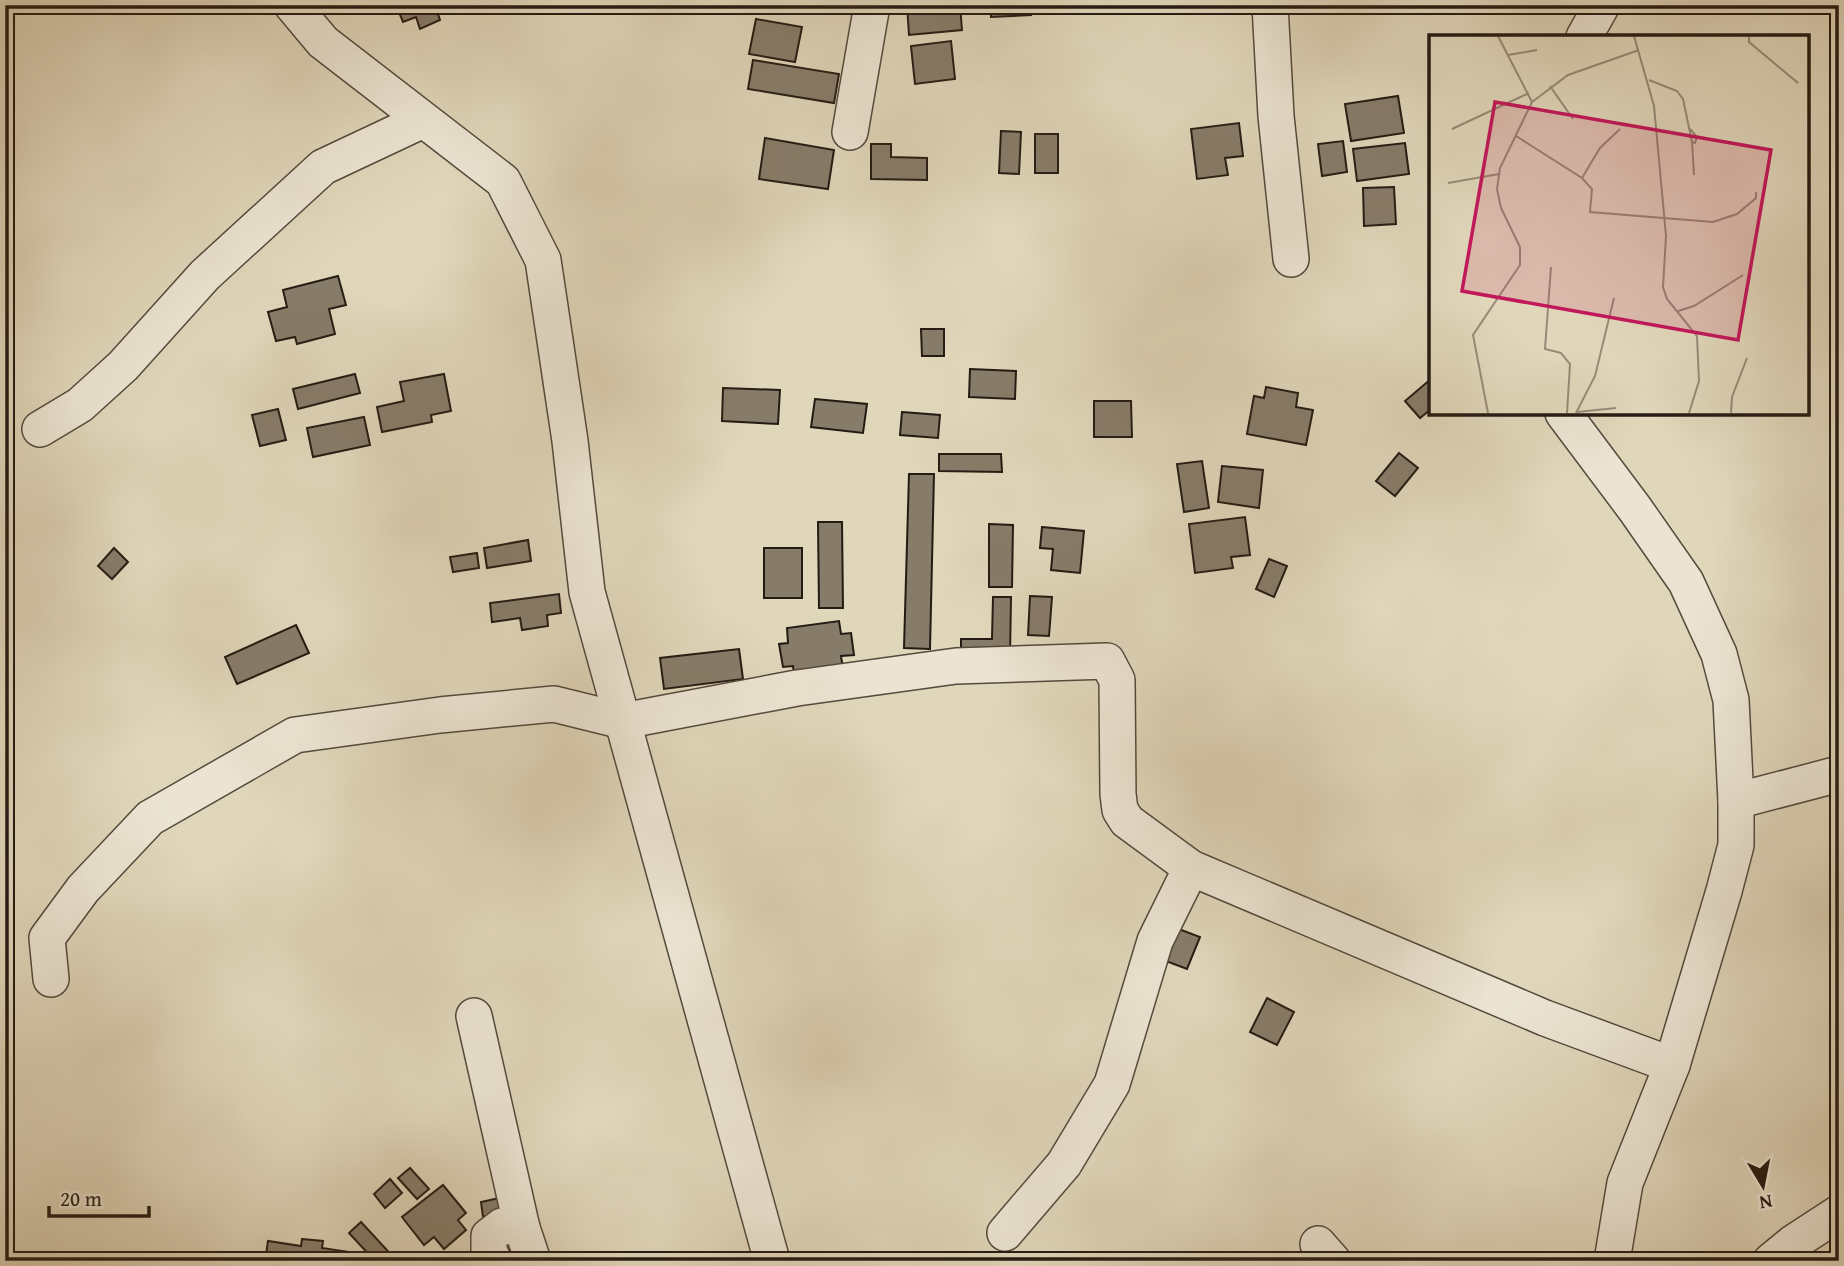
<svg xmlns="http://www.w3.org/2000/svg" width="1844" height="1266" font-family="'Gentium Book Plus',serif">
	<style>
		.building { fill: #877c6a; stroke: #261b13; stroke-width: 2 }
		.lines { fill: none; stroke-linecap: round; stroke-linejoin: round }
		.minor-casing { stroke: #544a3d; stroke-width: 38 }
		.minor { stroke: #ebe4d2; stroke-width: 35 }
		.inset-road { fill: none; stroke: #968b77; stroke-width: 2 }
		.view { fill: #c2185b; fill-opacity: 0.15; stroke: #c2185b; stroke-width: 3.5 }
		.inset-edge { fill: none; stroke: #261b13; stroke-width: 3.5 }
	</style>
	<rect width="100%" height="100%" fill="#e0d6ba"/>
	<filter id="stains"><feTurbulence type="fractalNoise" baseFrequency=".00286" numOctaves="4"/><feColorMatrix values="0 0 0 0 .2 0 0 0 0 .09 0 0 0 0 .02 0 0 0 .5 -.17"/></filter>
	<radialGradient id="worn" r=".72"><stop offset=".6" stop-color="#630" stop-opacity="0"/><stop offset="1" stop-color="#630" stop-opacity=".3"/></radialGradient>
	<g class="building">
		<polygon points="396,5 435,5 440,20 420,29 416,17 403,22"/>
		<polygon points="822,5 851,5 851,7 822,8"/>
		<polygon points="907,5 960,5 962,30 909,35"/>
		<polygon points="991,5 1030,5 1031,15 991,17"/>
		<rect x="1221" y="5" width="19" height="7"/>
		<polygon points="756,19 802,27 795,62 749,54"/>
		<polygon points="951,41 955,79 915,84 911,46"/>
		<polygon points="753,60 839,74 834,103 748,89"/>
		<polygon points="1398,96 1404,133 1351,141 1345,104"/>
		<polygon points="1239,123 1243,156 1225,158 1228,175 1197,179 1191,129"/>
		<polygon points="1001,131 1021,132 1019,174 999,173"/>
		<rect x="1035" y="134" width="23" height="39"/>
		<polygon points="765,138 834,150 828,189 759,179"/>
		<polygon points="1343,141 1347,172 1322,176 1318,144"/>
		<polygon points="1405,143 1409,174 1357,181 1353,149"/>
		<polygon points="871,144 891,144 891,157 927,158 927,180 871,179"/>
		<polygon points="1394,187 1396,224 1364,226 1363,188"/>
		<polygon points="338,276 346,305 329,309 335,334 297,344 295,337 276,341 268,312 287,307 283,290"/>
		<polygon points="921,329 944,329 944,356 922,356"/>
		<polygon points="970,369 1016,371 1015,399 969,397"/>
		<polygon points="355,374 360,393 298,409 293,389"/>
		<polygon points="444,374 451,411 431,415 432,422 382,432 377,407 404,401 400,382"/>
		<polygon points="1431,379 1431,409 1420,418 1405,401"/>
		<polygon points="1266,387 1298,393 1296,407 1313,410 1306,445 1247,434 1254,396 1264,398"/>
		<polygon points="723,388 780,390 778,424 722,421"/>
		<polygon points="815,399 867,404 863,433 811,427"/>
		<polygon points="1094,401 1131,401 1132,437 1094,437"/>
		<polygon points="278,409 286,440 260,446 252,415"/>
		<polygon points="902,412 940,415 938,438 900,435"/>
		<polygon points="364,417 370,445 313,457 307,428"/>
		<polygon points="1399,453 1418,468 1395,496 1376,481"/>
		<polygon points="939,454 1001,454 1002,472 939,471"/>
		<polygon points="1202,461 1209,508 1184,512 1177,464"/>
		<polygon points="1222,466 1263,470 1259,508 1218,502"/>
		<polygon points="909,474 934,474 930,649 904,648"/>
		<polygon points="1245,517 1250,555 1231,557 1233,568 1195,573 1189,524"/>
		<polygon points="818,522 842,522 843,608 819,608"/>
		<polygon points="989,524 1013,525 1012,587 989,587"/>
		<polygon points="1042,527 1084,531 1080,573 1051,570 1053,549 1040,548"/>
		<polygon points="528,540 531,561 487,568 484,548"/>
		<polygon points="114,548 128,562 112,579 98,566"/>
		<rect x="764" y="548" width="38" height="50"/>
		<polygon points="477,553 479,568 453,572 450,557"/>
		<polygon points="1269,559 1287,566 1274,597 1256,589"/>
		<polygon points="559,594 561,613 547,615 548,626 522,630 520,618 492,622 490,603"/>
		<polygon points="1030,596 1052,597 1049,636 1028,635"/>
		<polygon points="993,597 1011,597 1010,656 961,655 961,639 992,639"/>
		<polygon points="839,621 841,634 851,633 854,655 841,656 843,669 794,676 793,666 783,667 779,644 788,643 787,628"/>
		<polygon points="296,625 309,653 237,684 225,657"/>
		<polygon points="739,649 743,679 664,689 660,658"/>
		<polygon points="1176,928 1200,937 1187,969 1163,960"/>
		<polygon points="1267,998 1294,1012 1277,1045 1250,1032"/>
		<polygon points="410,1168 429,1189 417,1199 398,1178"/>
		<polygon points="390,1179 402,1193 385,1208 374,1194"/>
		<polygon points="443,1185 466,1213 458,1220 466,1230 444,1249 434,1237 424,1245 402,1217"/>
		<polygon points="504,1197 507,1213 483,1217 481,1202"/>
		<polygon points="361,1222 397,1261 375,1261 349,1233"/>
		<polygon points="302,1239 323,1241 322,1248 356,1253 354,1261 265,1261 268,1241 301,1246"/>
	</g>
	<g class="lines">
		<g class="minor-casing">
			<g id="minor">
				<polyline points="292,5 323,42 503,181 543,260 570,441 587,592 772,1261"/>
				<polyline points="1270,5 1276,116 1291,259"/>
				<polyline points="1584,37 1602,5"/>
				<polyline points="850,132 872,5"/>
				<polyline points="1563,413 1635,509 1686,582 1719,654 1731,700 1736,801 1736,845 1724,891 1672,1065 1625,1183 1612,1261"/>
				<polyline points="40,429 80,405 123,366 205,275 323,167 423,120"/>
				<polyline points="1736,801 1839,774"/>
				<polyline points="51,979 47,938 83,889 150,818 295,735 440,715 554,704 623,721 797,688 956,666 1107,661 1117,680 1118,794 1120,810 1127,821 1191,868 1545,1018 1672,1065"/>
				<polyline points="474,1016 522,1228"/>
				<polyline points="1005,1233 1064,1164 1112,1084 1155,941 1191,868"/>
				<polyline points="1318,1244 1333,1261"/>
				<polyline points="494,1261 489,1251 489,1236 502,1226 522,1228 533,1261"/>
				<polyline points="1771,1261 1793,1243 1839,1213"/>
			</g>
		</g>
		<use href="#minor" class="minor"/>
	</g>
	<g transform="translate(1429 35)">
		<rect width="380" height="380" fill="#e0d6ba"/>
		<path class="inset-road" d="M205 1 225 71 237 201 234 252 238 264 268 301 270 346 260 378M320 1V7L369 48M79 20 108 15M220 45 248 56 254 64 263 107 266 108 268 102 261 94M121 51 144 84M103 67 139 40 210 15M23 94 100 58M87 101 153 143 163 154 161 177 284 187 308 179 327 163V157M263 107 265 140M153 143 171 113 191 94M19 148 70 139M122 232 116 314 132 318 141 329 138 378M249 276 265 271 314 240M148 377 187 373M59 378 44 300 91 230V212L72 173 68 154 71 133 103 67 69 1M147 378 166 341 185 263M302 378 303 362 318 323"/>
		<path class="view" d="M66 67 342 115 309 305 33 256Z"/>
		<rect width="380" height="380" class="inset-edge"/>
	</g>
	<rect width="1844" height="1266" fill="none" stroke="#e0d6ba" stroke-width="28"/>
	<rect x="7" y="7" width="1830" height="1252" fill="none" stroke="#261b13" stroke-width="3.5"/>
	<rect x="14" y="14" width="1816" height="1238" fill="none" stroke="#261b13" stroke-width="2"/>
	<g transform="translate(1763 1186) rotate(170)" stroke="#ebe4d2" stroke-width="5" paint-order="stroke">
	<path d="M0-5L12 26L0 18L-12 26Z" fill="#261b13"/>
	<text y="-10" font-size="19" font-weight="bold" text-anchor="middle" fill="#261b13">N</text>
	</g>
	<path d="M49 1206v10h100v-10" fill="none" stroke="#261b13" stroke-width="3.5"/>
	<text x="60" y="1206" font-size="21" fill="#261b13" stroke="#ebe4d2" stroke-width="5" paint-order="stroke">20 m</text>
	<rect width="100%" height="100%" filter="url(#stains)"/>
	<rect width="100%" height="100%" fill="url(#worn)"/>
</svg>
